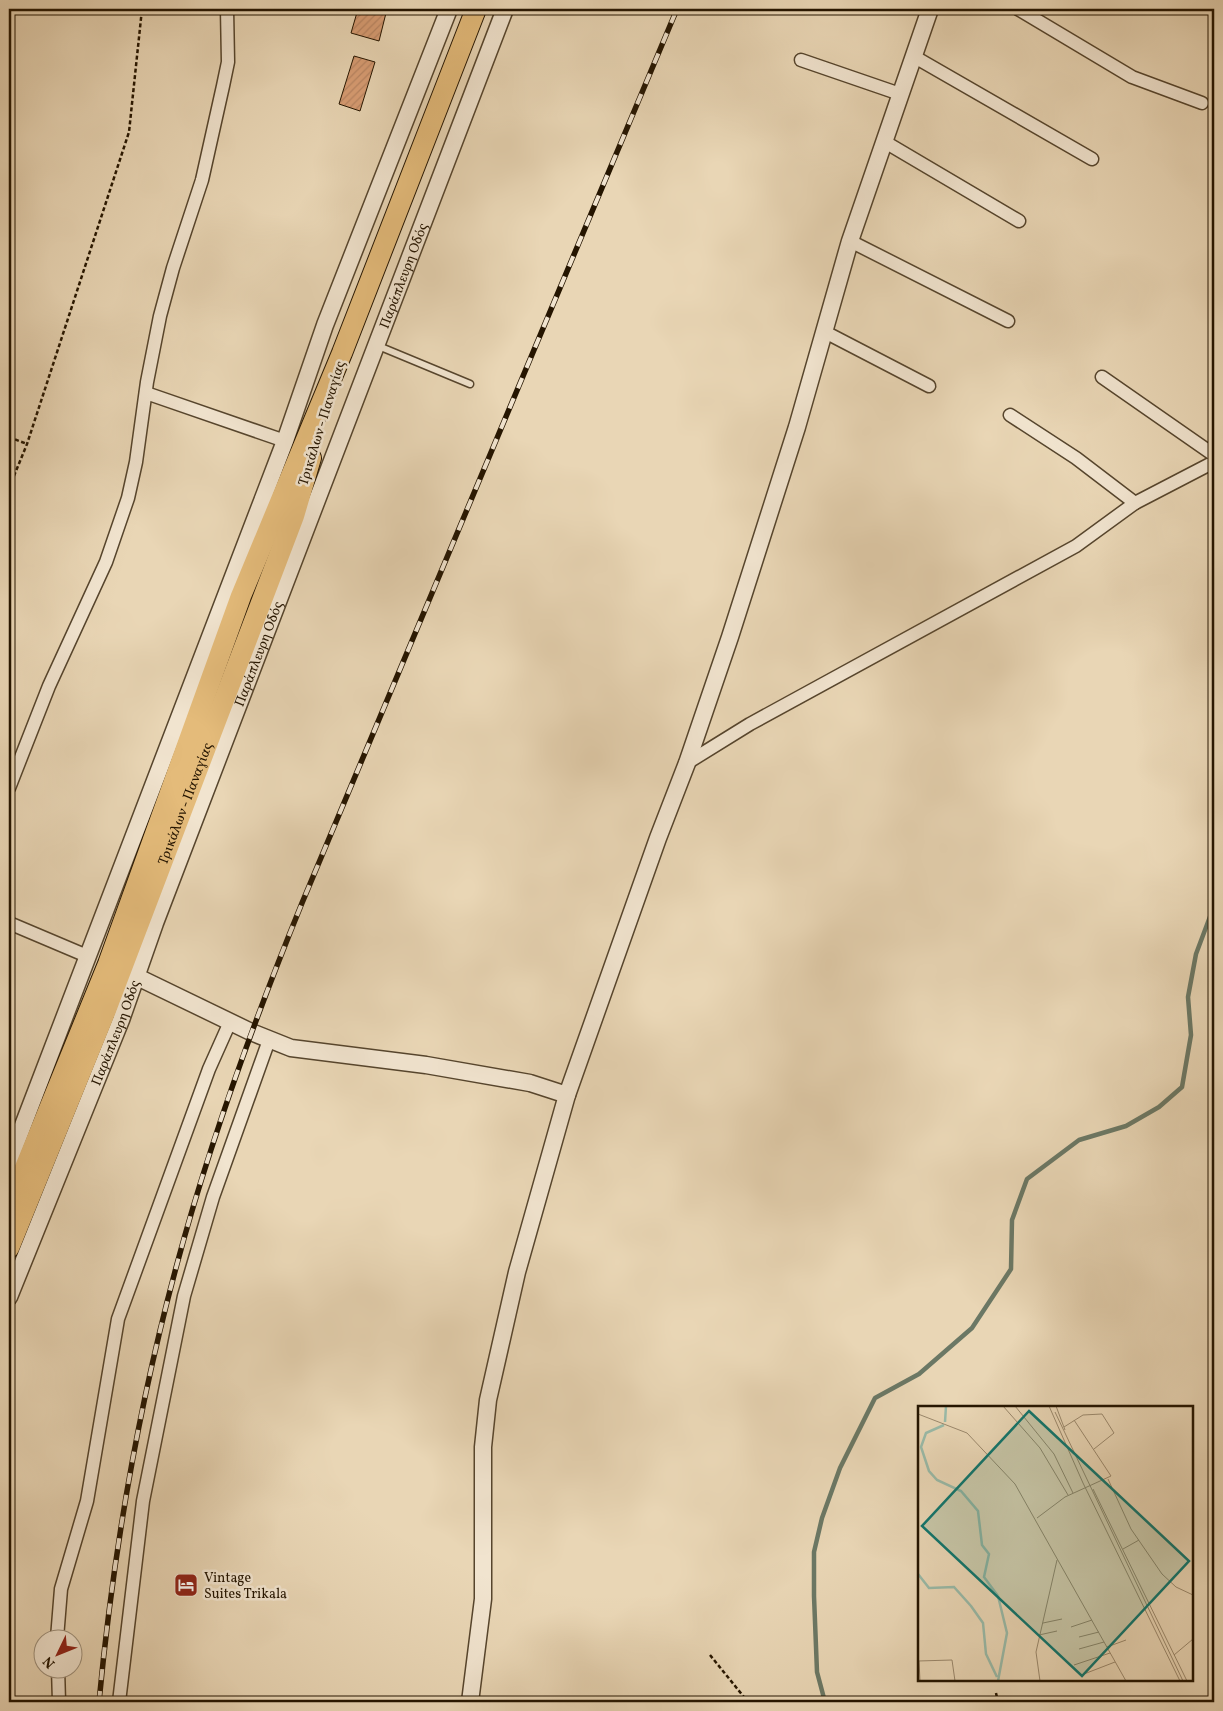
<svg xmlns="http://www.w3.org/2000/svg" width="1223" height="1711" font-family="Vollkorn,serif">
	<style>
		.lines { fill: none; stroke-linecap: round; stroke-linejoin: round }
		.stream { stroke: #6b7865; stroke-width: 4.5 }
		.building { fill: url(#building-hatch); stroke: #251500 }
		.service-casing { stroke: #56452d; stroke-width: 9 }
		.minor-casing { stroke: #56452d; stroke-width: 15 }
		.tertiary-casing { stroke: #56452d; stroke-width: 19 }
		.primary-casing { stroke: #251500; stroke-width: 22 }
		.path { stroke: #251500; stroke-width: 2.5; stroke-dasharray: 4 2.5; stroke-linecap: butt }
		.service { stroke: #f1e4cf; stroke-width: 6 }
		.minor { stroke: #f1e4cf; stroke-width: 12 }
		.tertiary { stroke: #f1e4cf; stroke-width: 16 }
		.primary { stroke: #e4bb7a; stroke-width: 20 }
		.rail-casing { stroke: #251500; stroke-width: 5.5 }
		.rail { stroke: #f1e4cf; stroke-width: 4; stroke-dasharray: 11; stroke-linecap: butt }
		.labels { text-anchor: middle; stroke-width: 5; stroke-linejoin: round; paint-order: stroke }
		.street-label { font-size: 14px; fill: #251500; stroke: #f1e4cf }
		.poi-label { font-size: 14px; fill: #251500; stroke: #f1e4cf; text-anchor: start }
		.inset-river { fill: none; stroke: #99baa8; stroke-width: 2.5 }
		.inset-road { fill: none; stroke: #9b896d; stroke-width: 1 }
		.view { fill: #0f766e; fill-opacity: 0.15; stroke: #0f766e; stroke-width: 2.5 }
		.inset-edge { fill: none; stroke: #251500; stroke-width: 2.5 }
	</style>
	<defs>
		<pattern id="building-hatch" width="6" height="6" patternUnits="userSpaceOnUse" patternTransform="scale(1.25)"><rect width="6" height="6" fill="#d89d74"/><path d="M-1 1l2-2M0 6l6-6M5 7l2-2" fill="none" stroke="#b98663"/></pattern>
	</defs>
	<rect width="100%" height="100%" fill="#e9d6b5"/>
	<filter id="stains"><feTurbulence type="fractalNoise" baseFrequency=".004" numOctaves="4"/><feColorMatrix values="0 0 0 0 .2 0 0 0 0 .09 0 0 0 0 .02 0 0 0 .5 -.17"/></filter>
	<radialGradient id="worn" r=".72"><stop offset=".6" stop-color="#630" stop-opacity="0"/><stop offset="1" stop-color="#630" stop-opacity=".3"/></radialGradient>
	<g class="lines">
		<polyline class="stream" points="825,1702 817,1672 814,1596 814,1552 822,1518 840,1468 875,1398 919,1374 972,1328 1011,1269 1012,1220 1027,1179 1079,1140 1126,1126 1159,1107 1182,1087 1191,1035 1188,997 1196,954 1214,906"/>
	</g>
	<g class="building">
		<polygon points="358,9 386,13 379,41 351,33"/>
		<polygon points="354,56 375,62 360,111 339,104"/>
	</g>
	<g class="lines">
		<g class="service-casing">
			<polyline id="service" points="376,345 470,384"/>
		</g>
		<g class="minor-casing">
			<g id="minor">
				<polyline points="1018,9 1132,77 1202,103"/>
				<polyline points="913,56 1092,159"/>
				<polyline points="801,60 900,94"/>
				<polyline points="885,142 1019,221"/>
				<polyline points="850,241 1008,321"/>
				<polyline points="823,331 929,386"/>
				<polyline points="1102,377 1214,455"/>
				<polyline points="146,393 285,441"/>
				<polyline points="1010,415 1076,458 1135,503"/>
				<polyline points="687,763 750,724 1076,546 1135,503 1214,462"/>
				<polyline points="9,788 49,686 106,562 128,498 136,462 147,382 160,316 173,268 202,180 223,86 228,62 227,9"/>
				<polyline points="9,923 87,956"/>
				<polyline points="57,1638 61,1589 87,1501 118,1319 209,1069 230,1022"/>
				<polyline points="58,1668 59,1702"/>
				<polyline points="119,1702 143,1501 184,1296 213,1197 269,1040"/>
			</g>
		</g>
		<g class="tertiary-casing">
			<g id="tertiary">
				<polyline points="127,972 251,1032 291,1048 426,1065 530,1083 567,1095"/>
				<polyline points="9,1162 285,441 325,325 449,9"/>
				<path id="s1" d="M9 1297 121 1020 155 923 505 9"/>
				<polyline points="470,1702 483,1599 483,1447 488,1400 517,1272 567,1095 658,838 687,763 730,637 797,427 850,241 930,9"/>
			</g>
		</g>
		<g class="primary-casing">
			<g id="primary">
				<polyline points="9,1207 108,964 241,596 342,353 476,9"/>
				<path id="s2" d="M9 1248 106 1010 294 516 311 458"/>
			</g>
		</g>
		<g class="path">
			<polyline points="9,437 27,444"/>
			<polyline points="9,488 27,444 129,132 142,9"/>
			<polyline points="710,1655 748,1702"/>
			<polyline points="996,1693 998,1702"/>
		</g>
		<use href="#service" class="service"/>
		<use href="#minor" class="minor"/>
		<use href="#tertiary" class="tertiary"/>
		<use href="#primary" class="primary"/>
		<g class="rail-casing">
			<path id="rail" d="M99 1702C113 1554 138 1408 177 1264 210 1141 254 1021 302 903L677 9"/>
		</g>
		<use href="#rail" class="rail"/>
	</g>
	<defs>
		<g id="hotel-square" transform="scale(1.25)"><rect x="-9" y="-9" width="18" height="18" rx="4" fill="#8f2418" stroke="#f1e4cf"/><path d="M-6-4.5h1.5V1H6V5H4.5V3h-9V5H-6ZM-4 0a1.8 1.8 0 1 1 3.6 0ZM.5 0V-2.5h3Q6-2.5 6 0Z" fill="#fff"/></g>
	</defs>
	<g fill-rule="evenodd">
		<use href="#hotel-square" x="186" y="1585"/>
	</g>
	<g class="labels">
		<g class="street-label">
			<text dy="5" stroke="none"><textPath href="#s1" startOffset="1095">Παράπλευρη Οδός</textPath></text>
			<text transform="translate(321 423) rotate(-73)" y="5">Τρικάλων - Παναγίας</text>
			<text dy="5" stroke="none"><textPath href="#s1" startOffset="690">Παράπλευρη Οδός</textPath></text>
			<text dy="5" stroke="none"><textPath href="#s2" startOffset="478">Τρικάλων - Παναγίας</textPath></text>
			<text dy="5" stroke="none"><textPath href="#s1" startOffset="285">Παράπλευρη Οδός</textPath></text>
		</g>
		<g class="poi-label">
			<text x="204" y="1582">Vintage<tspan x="204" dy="16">Suites Trikala</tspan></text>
		</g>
	</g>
	<g transform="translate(918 1406)">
		<rect width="275" height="275" fill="#e9d6b5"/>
		<path class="inset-river" d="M27 16 28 0M26 19 8 27 3 41 11 65 19 74 43 85 60 105 64 139 71 148 66 171 80 190M0 168 11 182 36 181 53 200 65 217 68 248 79 271M80 275 89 227 80 190"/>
		<path class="inset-road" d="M85 0 122 42 150 89M97 0 136 48 155 87M131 0 165 77 262 275M138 0 147 24M137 6 265 275M0 8 49 27 97 78 208 275M146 21 165 9 184 8 196 27 176 43M190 73 213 123 244 168 258 181 275 189M175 83 269 275M119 112 147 91 193 70 156 14M205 143 221 134M125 217 144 213M153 221 174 214M121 229 139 225M161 231 181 226M189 241 208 234M161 243 186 236M256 249 275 233M0 255 34 254 37 275M1 255 2 275M156 259 192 247M166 268 197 256M122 275 118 246 139 154"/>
		<path class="view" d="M111 5 271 155 164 270 4 120Z"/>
		<rect width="275" height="275" class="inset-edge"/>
	</g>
	<rect width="1223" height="1711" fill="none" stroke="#e9d6b5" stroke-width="30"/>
	<rect x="10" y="10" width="1203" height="1691" fill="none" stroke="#251500" stroke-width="2.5"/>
	<rect x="15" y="15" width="1193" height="1681" fill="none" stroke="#251500"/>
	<g transform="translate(58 1654) rotate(227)"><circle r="24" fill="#f1e4cf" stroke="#9f917c"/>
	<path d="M0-4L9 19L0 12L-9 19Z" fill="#8f2418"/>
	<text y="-8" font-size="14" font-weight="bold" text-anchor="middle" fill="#251500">N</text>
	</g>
	<rect width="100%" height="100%" filter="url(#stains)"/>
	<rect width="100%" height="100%" fill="url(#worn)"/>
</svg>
